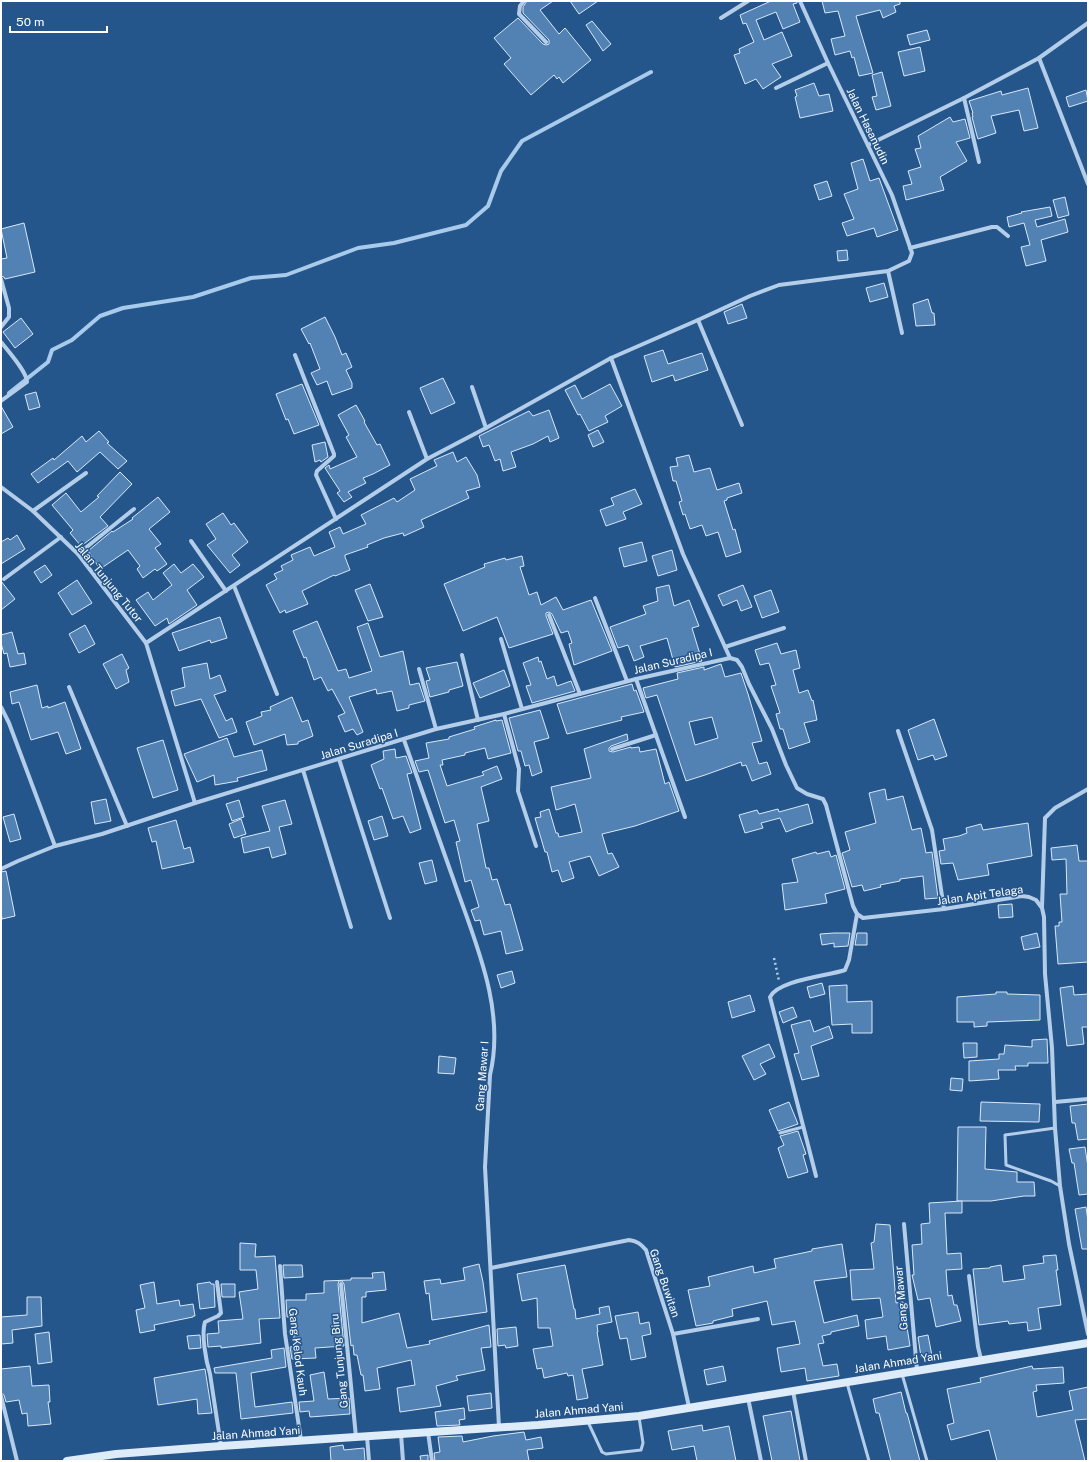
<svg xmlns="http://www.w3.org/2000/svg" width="1089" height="1462" font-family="'Public Sans',sans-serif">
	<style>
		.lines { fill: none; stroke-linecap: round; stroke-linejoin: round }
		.stream { stroke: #a8caeb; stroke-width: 4 }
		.building { fill: #5281b4; stroke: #d8e8f8; fill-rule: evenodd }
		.path { stroke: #b4ceea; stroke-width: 2.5; stroke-dasharray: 2 3; stroke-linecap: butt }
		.lane { stroke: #b4ceea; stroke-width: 3 }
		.street { stroke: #b4ceea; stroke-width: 4 }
		.secondary { stroke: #deebf8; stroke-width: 8 }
		.labels { text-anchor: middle; stroke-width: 3; stroke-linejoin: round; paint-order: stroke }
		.street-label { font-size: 11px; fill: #fff; stroke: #25568b }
	</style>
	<rect width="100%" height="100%" fill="#25568b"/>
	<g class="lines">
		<polyline class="stream" points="9,393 48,362 52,350 72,340 100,316 123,308 193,297 251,278 286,275 358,248 394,243 466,225 488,206 501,171 522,141 651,72"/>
	</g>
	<g class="building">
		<polygon points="527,1 553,1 540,10 559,34 565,28 591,60 563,83 559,77 557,79 554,75 531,95 504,64 511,58 494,38 518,18 543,44 546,45 549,44 549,40 523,13 523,7"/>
		<polygon points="570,1 598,1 579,14"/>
		<polygon points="771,1 797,1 797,3 793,4 800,22 783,29 776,12 756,20 764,40 782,32 792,56 772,64 781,77 763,89 756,79 745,84 734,55 740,53 739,49 754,42 746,23 743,24 740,15"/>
		<polygon points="822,1 900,1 900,4 894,6 896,12 883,18 880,10 856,16 873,73 859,76 854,57 852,58 850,51 835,55 831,39 845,36 838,11 825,13"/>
		<polygon points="592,21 611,44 603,51 586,25"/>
		<polygon points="927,30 930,40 910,45 907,35"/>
		<polygon points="920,47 925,71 904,76 898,52"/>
		<polygon points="882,72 891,106 876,110 872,97 877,96 872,75"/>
		<polygon points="814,83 819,96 829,94 833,111 800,118 795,97 797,96 795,90"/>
		<polygon points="1028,88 1038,128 1024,131 1019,110 991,116 996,133 978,139 977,136 972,117 973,117 972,113 973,113 969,101 1001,91 1002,95"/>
		<polygon points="1086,90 1088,101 1069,107 1066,97"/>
		<polygon points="950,117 953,122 965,119 970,138 956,142 967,161 940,177 944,190 906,200 903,186 912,184 908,171 921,167 915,149 921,148 918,136"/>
		<polygon points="863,159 870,181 879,178 898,230 877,237 874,228 847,236 842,223 854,219 844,194 858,189 851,163"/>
		<polygon points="827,181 832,196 819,200 814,185"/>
		<polygon points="1065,197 1069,215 1058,218 1053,200"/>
		<polygon points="1050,207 1052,216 1035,220 1037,227 1065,219 1068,232 1041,240 1046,261 1026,266 1021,247 1030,245 1024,223 1009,227 1007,217 1022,213 1021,212"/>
		<polygon points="24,223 35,272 5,279 4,277 1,276 1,259 7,258 1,229"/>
		<polygon points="847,250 848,260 838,261 837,251"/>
		<polygon points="884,283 888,297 870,302 866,288"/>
		<polygon points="928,299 932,313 934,313 935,325 916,326 913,304"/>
		<polygon points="742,304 747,318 728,324 724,312"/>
		<polygon points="325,317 335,337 342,355 346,353 352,367 346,370 352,383 352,388 332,395 327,381 317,385 311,373 320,369 310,343 309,344 301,329"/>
		<polygon points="21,318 33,334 15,348 3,332"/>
		<polygon points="663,350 668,364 702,353 708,370 675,381 673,375 652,382 644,356"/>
		<polygon points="443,378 455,403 431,414 420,388"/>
		<polygon points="302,384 319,425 294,434 288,419 286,420 276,394"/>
		<polygon points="610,384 622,406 605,416 608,422 589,431 580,414 578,415 565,390 575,385 582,399"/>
		<polygon points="36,392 40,407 29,410 25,395"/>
		<polygon points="356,405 365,421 364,422 377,445 380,444 390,465 373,474 363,478 366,483 348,492 352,497 344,502 337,493 340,491 325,468 329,465 330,469 357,457 346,437 349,435 338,415"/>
		<polygon points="1,406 13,427 1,434"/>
		<polygon points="549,410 559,438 550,442 548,436 533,444 511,452 516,467 503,471 500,459 495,461 489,445 483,447 479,436 529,411 533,416"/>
		<polygon points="598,430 604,442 593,447 588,435"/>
		<polygon points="99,431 109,442 107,443 127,461 118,469 100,452 77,472 68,461 38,483 31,474 53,458 54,460 82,436 86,442"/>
		<polygon points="325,442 328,457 321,462 320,460 315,462 312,445"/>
		<polygon points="453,452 457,462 466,457 477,475 480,487 466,491 469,498 421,520 424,527 404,536 403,533 384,538 367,545 368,547 345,555 345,557 350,570 335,576 334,575 302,591 308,604 286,613 285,610 280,613 266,585 277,579 274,574 283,570 281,566 293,560 291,555 310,547 314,556 335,547 329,532 340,527 343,534 366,524 361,515 394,498 397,502 415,490 410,479 437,466 434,460"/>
		<polygon points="689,455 694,472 710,468 717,490 739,483 742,493 727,498 727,500 724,501 733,530 735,529 741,552 726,557 718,532 706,536 702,525 690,529 685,514 683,515 679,502 682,501 676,481 673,481 670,467 678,466 676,458"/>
		<polygon points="120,472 132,484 100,517 108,526 81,546 70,533 73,530 52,505 66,493 81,512 99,497 97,496"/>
		<polygon points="635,489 642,504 623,512 626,519 606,526 600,510 614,505 611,498"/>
		<polygon points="158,497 170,512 149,529 161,544 155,548 167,564 157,571 155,569 143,578 137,569 140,566 128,550 100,569 88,551 112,531 113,532 133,519 132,518"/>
		<polygon points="223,513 231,525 234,523 248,542 232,555 240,565 230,573 207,545 216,539 206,524"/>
		<polygon points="17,535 25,549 1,564 1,542 8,538 10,540"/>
		<polygon points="642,542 647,561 624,567 619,548"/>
		<polygon points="672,550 677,570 658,576 652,556"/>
		<polygon points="522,556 524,566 520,567 529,595 537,592 541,605 556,597 563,610 591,600 612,651 574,665 569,644 572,643 568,631 561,633 552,614 549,612 546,613 546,616 553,634 509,648 497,617 463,631 444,584 485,567 484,564 505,558 506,560"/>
		<polygon points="174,564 181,573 193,564 204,577 187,590 197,605 169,624 167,618 155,626 136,600 148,592 153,600 172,585 163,573"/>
		<polygon points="45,565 52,575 41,583 34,572"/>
		<polygon points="77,580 92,603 72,615 58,593"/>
		<polygon points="1,581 15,599 1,610"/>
		<polygon points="370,584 383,617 368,621 355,590"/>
		<polygon points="669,585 674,606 689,600 699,626 692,628 702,661 675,667 667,638 640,646 644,657 634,661 628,645 618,648 610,627 646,614 643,606 658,601 656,588"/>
		<polygon points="743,585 752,607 741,611 737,600 723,606 718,595"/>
		<polygon points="771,590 779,612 762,618 754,596"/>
		<polygon points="220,617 227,638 211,643 210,640 179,651 172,633"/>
		<polygon points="317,621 338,671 346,669 349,678 372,671 357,627 368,623 380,657 403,651 410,685 419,683 425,701 409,705 409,708 397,711 392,691 377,694 376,689 349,697 363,732 357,735 353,729 345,732 338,716 345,713 332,689 328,691 321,677 314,680 306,657 304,658 293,631"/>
		<polygon points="85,625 95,644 79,653 69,634"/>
		<polygon points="12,632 18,654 24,653 26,664 10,667 7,653 4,654 1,643 1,635"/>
		<polygon points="777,643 781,654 796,650 800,668 793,670 799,693 808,690 812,701 813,700 817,720 804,723 810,742 789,749 783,729 780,729 776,714 780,713 771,686 776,685 769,663 760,665 755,650"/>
		<polygon points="122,654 129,668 126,670 129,682 116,689 103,664"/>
		<polygon points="538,657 539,662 541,661 547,679 554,676 557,686 571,681 575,691 532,703 526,686 531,685 523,663"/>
		<polygon points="457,662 463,686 449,690 449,692 430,697 426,681 430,680 426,668"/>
		<polygon points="207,663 210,679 220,675 226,691 214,695 226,721 232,718 237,732 219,738 201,699 175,706 171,691 185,687 182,668"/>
		<path d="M721 664 725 677 741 673 748 694 762 741 752 743 759 764 767 762 771 774 752 781 746 765 742 766 741 762 705 775 686 781 657 695 646 698 643 688 678 679 677 673 704 667V670ZM712 717 718 738 695 745 689 722Z"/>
		<polygon points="504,670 510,686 480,698 473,683"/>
		<polygon points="632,684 634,691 636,690 644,712 621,717 622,720 567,734 557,704"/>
		<polygon points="37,685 42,708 48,706 48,708 65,702 81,749 66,754 58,732 31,740 19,702 12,704 10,692"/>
		<polygon points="292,697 302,722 308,720 313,736 298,742 298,744 287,745 285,734 254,745 246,722 262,716 261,712 271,710 270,707"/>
		<polygon points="540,710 549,738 534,742 542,772 532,776 529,765 525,766 521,751 518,751 509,718"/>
		<polygon points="934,719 947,756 935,760 933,755 918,760 908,730"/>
		<polygon points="496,720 496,721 502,720 511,753 488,759 485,748 465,753 465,755 442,760 443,765 440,765 447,786 484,775 482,772 497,766 502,779 481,787 489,821 477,824 486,868 489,868 492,880 497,879 505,905 510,904 523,950 506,954 501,931 484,935 480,920 475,921 471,910 479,907 471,880 465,882 456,842 460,841 454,820 445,823 428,770 419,772 415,761 429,758 426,743 449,739 449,737 475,729 474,727"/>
		<polygon points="627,734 628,740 611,746 609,748 609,751 613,752 631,747 631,748 639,747 640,752 656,749 665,784 669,782 679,811 635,826 602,834 608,854 612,853 619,867 599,876 590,856 569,862 574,878 562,882 558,870 552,872 547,852 545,852 535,818 541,817 540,812 549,809 556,833 558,833 559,837 582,832 575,804 556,810 551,787 591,778 584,749"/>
		<polygon points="227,738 234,757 262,750 267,770 237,778 238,781 215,785 214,775 197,782 184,754"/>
		<polygon points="163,740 178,790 153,798 137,748"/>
		<polygon points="395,749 396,758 406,756 412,773 407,774 421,829 410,833 403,816 393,819 382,788 380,789 371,765 384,759 383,751"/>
		<polygon points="885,789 887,800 903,796 912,830 921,828 926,853 932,852 938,898 925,899 923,876 900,879 900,881 880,885 881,887 864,891 862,885 852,887 842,853 850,850 845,832 876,823 869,793"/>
		<polygon points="106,799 111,821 95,824 91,802"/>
		<polygon points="239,800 244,817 232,821 226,804"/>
		<polygon points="285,800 292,824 279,827 286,854 272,858 269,847 244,853 241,838 270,831 262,806"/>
		<polygon points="808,804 813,823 799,827 786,832 780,818 761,823 763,828 745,833 739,815 757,810 759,814 778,809 779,812"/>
		<polygon points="14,814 21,839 10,842 3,817"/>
		<polygon points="382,816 388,836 374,840 368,821"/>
		<polygon points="241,819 246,834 234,838 229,824"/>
		<polygon points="176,820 184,849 190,847 194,862 162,869 156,841 152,842 148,828"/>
		<polygon points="1028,823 1032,856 987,864 989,875 958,880 953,863 941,864 939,851 945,850 943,839 959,836 967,833 966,828 981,824 983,830"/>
		<polygon points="1077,845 1079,861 1088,861 1088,962 1058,964 1055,926 1059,926 1059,922 1062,922 1060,894 1067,894 1066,859 1052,860 1051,848"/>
		<polygon points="829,851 831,857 836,855 845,889 825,894 827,903 785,910 782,884 798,882 792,859 816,852 817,854"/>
		<polygon points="432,860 437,881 425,884 419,863"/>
		<polygon points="6,871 15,916 2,919 1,912 1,872"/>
		<polygon points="1012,904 1013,917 999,918 998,905"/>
		<polygon points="834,933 850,933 848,946 834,947 834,943 822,945 820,934"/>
		<polygon points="857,933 867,933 867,945 855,945"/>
		<polygon points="1037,933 1040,947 1024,950 1021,937"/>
		<polygon points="512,971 515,983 501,988 497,975"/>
		<polygon points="822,983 825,994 810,998 807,987"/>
		<polygon points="847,985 847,1002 872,1001 872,1033 852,1033 852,1024 832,1025 829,986"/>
		<polygon points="1073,986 1074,995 1088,994 1088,1027 1082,1027 1084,1044 1067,1046 1060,988"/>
		<polygon points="996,992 1007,992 1007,994 1040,995 1040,1020 987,1022 987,1026 974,1027 974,1022 957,1022 957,997 996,994"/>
		<polygon points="750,995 755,1011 732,1018 728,1002"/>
		<polygon points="793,1007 797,1017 783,1023 779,1012"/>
		<polygon points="810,1020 814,1032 829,1026 833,1038 811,1046 819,1076 802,1080 794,1054 799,1053 791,1025"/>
		<polygon points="1047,1039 1048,1063 1028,1063 1028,1066 1015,1066 1016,1070 998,1070 999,1079 969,1081 969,1061 999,1059 999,1054 1004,1054 1005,1045 1032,1047 1032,1040"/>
		<polygon points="963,1043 977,1043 977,1057 964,1058"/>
		<polygon points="769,1044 775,1057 760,1064 766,1074 754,1080 742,1056"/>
		<polygon points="439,1056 456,1058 454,1074 438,1073"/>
		<polygon points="951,1078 963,1079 962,1091 950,1090"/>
		<polygon points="789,1102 798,1124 778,1131 769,1110"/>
		<polygon points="981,1102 1040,1104 1039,1122 980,1121"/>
		<polygon points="1088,1104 1088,1139 1078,1140 1075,1123 1072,1123 1070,1106"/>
		<polygon points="958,1127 986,1127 985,1169 1017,1172 1017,1182 1034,1182 1035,1196 1024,1196 991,1201 957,1201"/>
		<polygon points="798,1131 806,1154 803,1155 808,1172 788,1178 778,1148 784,1145 780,1136"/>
		<polygon points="1085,1147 1088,1167 1088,1194 1079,1195 1074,1163 1072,1163 1069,1149"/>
		<polygon points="962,1201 962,1213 945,1213 947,1254 961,1253 962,1269 946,1270 948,1296 952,1295 954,1305 957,1305 961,1321 936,1327 930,1298 918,1300 912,1275 914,1275 912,1245 922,1244 921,1224 930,1223 929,1203"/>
		<polygon points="1086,1207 1088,1221 1088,1249 1082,1249 1075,1209"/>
		<polygon points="876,1224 890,1225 896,1303 903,1302 910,1346 888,1350 886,1336 867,1339 865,1320 883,1317 880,1298 852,1300 850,1270 874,1269 871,1243 874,1242"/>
		<polygon points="240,1243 256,1244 255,1257 275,1256 280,1318 259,1319 261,1343 221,1348 221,1346 208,1347 207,1334 219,1333 218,1321 243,1319 239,1292 258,1289 256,1270 240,1270"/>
		<polygon points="842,1244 847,1277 814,1281 824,1323 857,1315 859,1326 831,1332 831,1334 822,1336 824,1343 818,1344 823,1366 837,1364 839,1376 807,1381 805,1368 781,1372 777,1348 800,1344 795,1321 772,1325 767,1301 732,1309 733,1316 713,1321 713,1323 696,1326 688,1290 710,1286 708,1277 753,1266 754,1273 776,1268 774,1259 812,1251 812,1249"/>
		<polygon points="1056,1255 1058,1270 1056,1270 1061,1305 1038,1308 1041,1329 1028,1331 1027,1322 1009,1324 1008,1321 979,1325 973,1269 990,1268 990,1267 1001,1265 1003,1282 1025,1279 1023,1266 1044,1263 1043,1256"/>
		<polygon points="479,1264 483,1282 487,1312 432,1320 429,1293 426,1294 424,1281 440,1279 441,1284 465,1280 463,1268"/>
		<polygon points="283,1265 302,1265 303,1277 284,1278"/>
		<polygon points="565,1265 574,1309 575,1309 576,1319 600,1314 599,1308 609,1306 612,1322 597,1325 598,1332 597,1332 603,1365 582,1369 588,1398 577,1400 573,1375 568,1376 567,1373 544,1378 542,1368 537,1369 533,1349 553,1346 550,1328 538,1328 537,1298 522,1301 517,1274"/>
		<polygon points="384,1272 386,1290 366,1292 366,1297 362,1297 362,1323 399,1313 407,1348 430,1344 429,1341 489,1325 491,1347 481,1348 485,1370 456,1376 458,1380 436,1386 441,1406 400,1412 397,1388 415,1385 411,1360 377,1368 380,1389 365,1391 363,1375 361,1375 357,1355 354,1355 353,1345 351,1346 344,1284 342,1281 339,1281 338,1284 344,1346 315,1348 316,1358 292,1359 290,1347 294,1346 294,1317 287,1317 286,1300 306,1300 306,1294 324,1293 324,1281 351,1280 351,1278 373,1278 372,1273"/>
		<polygon points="154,1282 157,1304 179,1300 180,1306 193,1304 195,1316 193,1316 193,1317 154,1325 155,1330 140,1333 136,1310 145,1308 140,1285"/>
		<polygon points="210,1282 211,1284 214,1284 215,1307 200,1309 197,1284"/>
		<polygon points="221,1284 235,1284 235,1297 222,1297"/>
		<polygon points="27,1297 41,1297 42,1326 12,1330 13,1343 1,1344 1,1317 27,1315"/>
		<polygon points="638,1312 640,1324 649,1322 651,1334 642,1336 646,1357 631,1360 627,1338 620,1339 615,1316"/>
		<polygon points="516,1327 518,1346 506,1348 505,1345 498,1346 497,1329"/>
		<polygon points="49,1332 52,1362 38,1364 35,1334"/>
		<polygon points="200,1335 201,1348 189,1349 187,1336"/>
		<polygon points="928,1335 932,1356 921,1357 918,1337"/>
		<polygon points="284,1348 286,1367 251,1373 255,1407 292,1402 293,1413 241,1419 236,1373 215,1373 214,1368 272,1358 271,1350"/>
		<polygon points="30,1366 32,1386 49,1385 50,1402 48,1402 51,1424 28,1426 27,1413 22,1414 19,1400 6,1402 4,1395 1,1393 1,1369"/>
		<polygon points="723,1366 726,1381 707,1385 704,1370"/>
		<polygon points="1032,1366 1033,1369 1063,1367 1064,1383 1036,1385 1037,1391 1033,1392 1037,1417 1073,1410 1069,1391 1088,1387 1088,1419 1075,1420 1085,1461 997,1461 989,1430 951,1440 947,1425 954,1423 947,1389 981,1382 980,1378"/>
		<polygon points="205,1369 212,1413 198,1414 197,1399 158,1405 154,1378"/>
		<polygon points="324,1372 328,1399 349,1398 350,1414 310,1417 309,1411 300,1412 299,1402 314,1401 310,1375"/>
		<polygon points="901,1392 906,1413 907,1413 920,1461 891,1461 879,1413 876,1413 873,1399"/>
		<polygon points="491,1393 492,1408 469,1411 467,1396"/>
		<polygon points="464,1408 465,1419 459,1420 460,1425 437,1426 435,1412"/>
		<polygon points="791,1411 800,1461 772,1461 763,1416"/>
		<polygon points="702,1425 703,1431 729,1426 736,1461 697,1461 694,1446 672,1450 668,1431"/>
		<polygon points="524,1432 526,1440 541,1437 543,1448 527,1450 529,1461 435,1461 434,1453 440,1452 438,1437 462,1436 463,1442 493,1436"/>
		<polygon points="343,1445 344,1450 364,1448 365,1461 331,1461 330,1447"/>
		<polygon points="428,1455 428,1461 421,1461 420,1456"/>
	</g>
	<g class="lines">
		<polyline class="path" points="774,958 779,981"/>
		<g class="lane">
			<polyline points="1055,1128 1005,1135 1006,1165 1051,1181 1060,1186"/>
			<polyline points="780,1133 803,1127"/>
			<polyline points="902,1374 927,1461"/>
			<polyline points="847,1383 869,1461"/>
			<polyline points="588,1422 602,1452 606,1454 641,1450 643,1443 639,1417"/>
		</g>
		<g class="street">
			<polyline points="524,1 520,6 519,14 546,42"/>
			<polyline points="721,18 748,1"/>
			<polyline points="1039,58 1088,184"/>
			<polyline points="776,88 828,63"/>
			<polyline points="964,98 979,162"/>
			<polyline points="868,145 964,98 1039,58 1088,23"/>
			<polyline points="910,248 992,227 997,227 1008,236"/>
			<polyline points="888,271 902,333"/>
			<polyline points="1,279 9,308 9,317 1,327"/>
			<polyline points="698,320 742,425"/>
			<path d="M1 342C8 351 27 372 27 382L1 401"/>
			<polyline points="295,355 334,454 334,456 317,471 316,475 336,519"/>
			<polyline points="611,358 683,554 730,658"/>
			<polyline points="472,387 486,428"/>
			<polyline points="409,412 427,459"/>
			<polyline points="1,487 33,511 78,554 146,643"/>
			<polyline points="33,511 86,473"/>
			<polyline points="191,541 226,591"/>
			<polyline points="78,554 134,509"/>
			<polyline points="4,579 61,537"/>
			<polyline points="234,586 277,694"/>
			<polyline points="595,598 627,681"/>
			<polyline points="549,615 580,694"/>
			<polyline points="501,639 522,709"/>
			<polyline points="725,647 784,628"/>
			<polyline points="462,655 478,720"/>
			<polyline points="419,669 436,729"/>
			<polyline points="636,679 685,817"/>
			<polyline points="69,687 127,826"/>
			<polyline points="1,707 9,723 55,846"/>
			<polyline points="504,714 519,769 518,791 536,846"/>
			<polyline points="898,731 932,830 944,909"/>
			<path d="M404 740C421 787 437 834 454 881 475 942 506 1009 490 1075L485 1167 499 1427"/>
			<polyline points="612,749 656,735"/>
			<polyline points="339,759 390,918"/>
			<polyline points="303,770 351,927"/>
			<polyline points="195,803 146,643 427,459 486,428 611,358 698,320 750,296 779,285 888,271 909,261 912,253 892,195 828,63 800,1"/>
			<polyline points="1,869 18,861 55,846 102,834 195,803 436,729 504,714 636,679 730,658 737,660 742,667 749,684 772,729 786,765 797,788 807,794 823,799 826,805 853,906 857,914 863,918 944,909 1022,896 1029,897 1036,900 1042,908 1044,917 1045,974 1052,1048 1055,1128 1060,1186 1069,1244 1088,1334"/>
			<polyline points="1042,907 1045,818 1055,808 1088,789"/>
			<polyline points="1055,1102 1088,1099"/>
			<path d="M816 1176 770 997C778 980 828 976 845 970L849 960 857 914"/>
			<polyline points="904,1224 917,1370"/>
			<polyline points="280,1266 285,1334 301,1440"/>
			<path d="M491 1268 629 1240C637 1241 641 1244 646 1250L673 1334 689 1407"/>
			<polyline points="969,1276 978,1347 981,1359"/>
			<path d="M217 1282 221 1313 218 1316 205 1322C201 1334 206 1361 210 1374L221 1446"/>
			<polyline points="341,1284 356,1437"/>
			<polyline points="673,1334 758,1319"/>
			<polyline points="793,1391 806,1461"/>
			<polyline points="1,1396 17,1461"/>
			<polyline points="748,1398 761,1461"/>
			<polyline points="428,1432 432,1461"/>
			<polyline points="401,1434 403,1461"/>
			<polyline points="367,1436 369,1461"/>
		</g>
		<polyline class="secondary" points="67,1461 116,1454 221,1446 538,1425 639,1416 1088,1343"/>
	</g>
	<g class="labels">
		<g class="street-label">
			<text transform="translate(868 126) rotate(64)" y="4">Jalan Hasanudin</text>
			<text transform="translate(109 582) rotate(51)" y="4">Jalan Tunjung Tutor</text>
			<text transform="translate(673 661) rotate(-13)" y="4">Jalan Suradipa I</text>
			<text transform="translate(359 744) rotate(-17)" y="4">Jalan Suradipa I</text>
			<text transform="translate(980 895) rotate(-8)" y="4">Jalan Apit Telaga</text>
			<text transform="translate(482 1076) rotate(-86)" y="4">Gang Mawar I</text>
			<text transform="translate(665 1283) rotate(71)" y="4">Gang Buwitan</text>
			<text transform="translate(901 1298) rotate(-95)" y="4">Gang Mawar</text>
			<text transform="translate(298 1352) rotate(83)" y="4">Gang Kelod Kauh</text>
			<text transform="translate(339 1361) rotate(-96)" y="4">Gang Tunjung Biru</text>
			<text transform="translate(898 1362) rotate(-9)" y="4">Jalan Ahmad Yani</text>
			<text transform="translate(579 1410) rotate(-5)" y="4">Jalan Ahmad Yani</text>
			<text transform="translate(256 1433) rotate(-4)" y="4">Jalan Ahmad Yani</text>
		</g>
	</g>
	<rect width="1089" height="1462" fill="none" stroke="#ffffff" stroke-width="4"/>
	<path d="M10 26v6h97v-6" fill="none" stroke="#ffffff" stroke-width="2"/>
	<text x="16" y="26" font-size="12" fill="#ffffff" stroke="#25568b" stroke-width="3" paint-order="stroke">50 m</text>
</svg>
